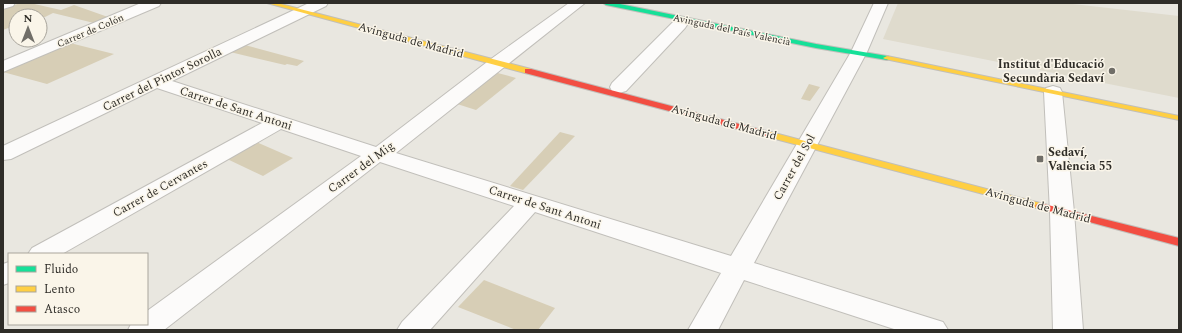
<svg xmlns="http://www.w3.org/2000/svg" width="1182" height="333" font-family="Spectral,serif">
	<style>
		.built { fill: #dfdbcd }
		.green { fill: #d7ceb6 }
		.lines { fill: none; stroke-linecap: round; stroke-linejoin: round }
		.street-casing { stroke: #c1bfba; stroke-width: 2 }
		.fast-casing { stroke: #c1bfba; stroke-width: 2 }
		.slow-casing { stroke: #c1bfba; stroke-width: 2 }
		.jam-casing { stroke: #c1bfba; stroke-width: 2 }
		.street { fill: #fcfbfa; fill-rule: evenodd }
		.fast { fill: #16e098; fill-rule: evenodd }
		.slow { fill: #ffcf43; fill-rule: evenodd }
		.jam { fill: #f24e42; fill-rule: evenodd }
		.poi-dot { fill: #706e68; stroke: #faf5e9; stroke-width: 1.5 }
		.labels { text-anchor: middle; stroke-width: 3; stroke-linejoin: round; paint-order: stroke }
		.far-street-label { font-size: 10px; fill: #2f2d28; stroke: #faf5e9 }
		.street-label { font-size: 12px; fill: #2f2d28; stroke: #faf5e9 }
		.poi-label { font-size: 12px; font-weight: bold; fill: #2f2d28; stroke: #faf5e9; text-anchor: end }
	</style>
	<rect width="100%" height="100%" fill="#e9e7e0"/>
	<polygon class="built" points="898,3 1064,3 1179,16 1179,98 883,39"/>
	<g class="green">
		<polygon points="20,3 30,3 61,10 74,5 108,17 94,23 53,13 45,17 16,16 16,25 3,30 3,9"/>
		<polygon points="70,43 114,54 47,84 3,72"/>
		<polygon points="245,45 304,61 297,66 287,64 285,65 230,52"/>
		<polygon points="494,72 516,78 476,110 454,103"/>
		<polygon points="809,84 820,87 810,101 801,99"/>
		<polygon points="560,132 575,136 523,190 510,186"/>
		<polygon points="254,141 293,158 263,176 225,158"/>
		<polygon points="484,280 555,308 538,330 516,330 458,307"/>
	</g>
	<g class="lines">
		<g class="street-casing">
			<g id="street">
				<polygon points="3,3 15,3 13,6 3,9"/>
				<polygon points="141,3 161,3 159,6 3,72 3,61"/>
				<polygon points="309,3 328,3 326,6 172,81 376,147 491,59 569,3 585,3 396,153 731,256 851,52 874,3 888,3 867,52 754,263 943,322 948,330 897,330 744,280 718,330 688,330 721,273 535,212 430,330 397,330 402,322 514,206 380,162 164,330 128,330 131,324 147,324 147,311 361,156 281,129 62,254 28,254 32,248 262,123 157,88 11,159 3,160 3,146"/>
				<polygon points="679,20 685,22 687,25 685,28 626,91 619,93 612,91 610,87 612,83 673,22"/>
				<polygon points="1053,86 1060,88 1062,92 1074,212 1083,330 1053,330 1050,212 1044,92 1046,88"/>
				<polygon points="9,262 9,283 3,285 3,264"/>
			</g>
		</g>
		<g class="fast-casing">
			<polygon id="fast" points="603,3 615,3 816,44 887,56 891,58 887,60 816,48 606,5"/>
		</g>
		<g class="slow-casing">
			<g id="slow">
				<polygon points="267,3 277,3 531,69 532,71 531,73 525,73"/>
				<polygon points="887,56 1179,116 1179,120 885,59 883,58"/>
				<polygon points="767,131 1040,203 1045,206 1040,209 764,136 763,134"/>
			</g>
		</g>
		<g class="jam-casing">
			<g id="jam">
				<polygon points="525,69 531,69 770,132 771,134 770,136 764,136 525,73"/>
				<polygon points="1040,203 1179,238 1179,246 1037,208 1035,206 1037,204"/>
			</g>
		</g>
		<use href="#street" class="street"/>
		<use href="#fast" class="fast"/>
		<use href="#slow" class="slow"/>
		<use href="#jam" class="jam"/>
	</g>
	<g class="poi-dot">
		<circle cx="1112" cy="71" r="4"/>
		<rect x="1036" y="155" width="8" height="8" rx="2"/>
	</g>
	<g class="labels">
		<g class="far-street-label">
			<text transform="translate(732 29) rotate(12)" y="4">Avinguda del País Valencià</text>
			<text transform="translate(90 30) rotate(-23)" y="4">Carrer de Colón</text>
		</g>
		<g class="street-label">
			<text transform="translate(411 40) rotate(15)" y="4">Avinguda de Madrid</text>
			<text transform="translate(162 79) rotate(-26)" y="4">Carrer del Pintor Sorolla</text>
			<text transform="translate(236 108) rotate(18)" y="4">Carrer de Sant Antoni</text>
			<text transform="translate(724 122) rotate(15)" y="4">Avinguda de Madrid</text>
			<text transform="translate(361 167) rotate(-36)" y="4">Carrer del Mig</text>
			<text transform="translate(794 167) rotate(-61)" y="4">Carrer del Sol</text>
			<text transform="translate(160 188) rotate(-29)" y="4">Carrer de Cervantes</text>
			<text transform="translate(1038 205) rotate(15)" y="4">Avinguda de Madrid</text>
			<text transform="translate(545 207) rotate(18)" y="4">Carrer de Sant Antoni</text>
		</g>
		<g class="poi-label">
			<text x="1104" y="68">Institut d'Educació<tspan x="1104" dy="14">Secundària Sedaví</tspan></text>
			<text x="1048" y="156" text-anchor="start">Sedaví,<tspan x="1048" dy="14">València 55</tspan></text>
		</g>
	</g>
	<rect width="1182" height="333" fill="none" stroke="#2f2d28" stroke-width="8"/>
	<rect x="8" y="253" width="140" height="72" fill="#faf5e9" stroke="#a9a59c"/>
	<rect x="16" y="266" width="20" height="6" fill="#16e098" stroke="#a9a59c"/>
	<text x="44" y="273" font-size="12" fill="#2f2d28">Fluido</text>
	<rect x="16" y="286" width="20" height="6" fill="#ffcf43" stroke="#a9a59c"/>
	<text x="44" y="293" font-size="12" fill="#2f2d28">Lento</text>
	<rect x="16" y="306" width="20" height="6" fill="#f24e42" stroke="#a9a59c"/>
	<text x="44" y="313" font-size="12" fill="#2f2d28">Atasco</text>
	<g transform="translate(28 28)"><circle r="19" fill="#faf5e9" stroke="#a9a59c"/>
	<path d="M0-3L7 15L0 10L-7 15Z" fill="#706e68"/>
	<text y="-6" font-size="11" font-weight="bold" text-anchor="middle" fill="#2f2d28">N</text>
	</g>
</svg>
